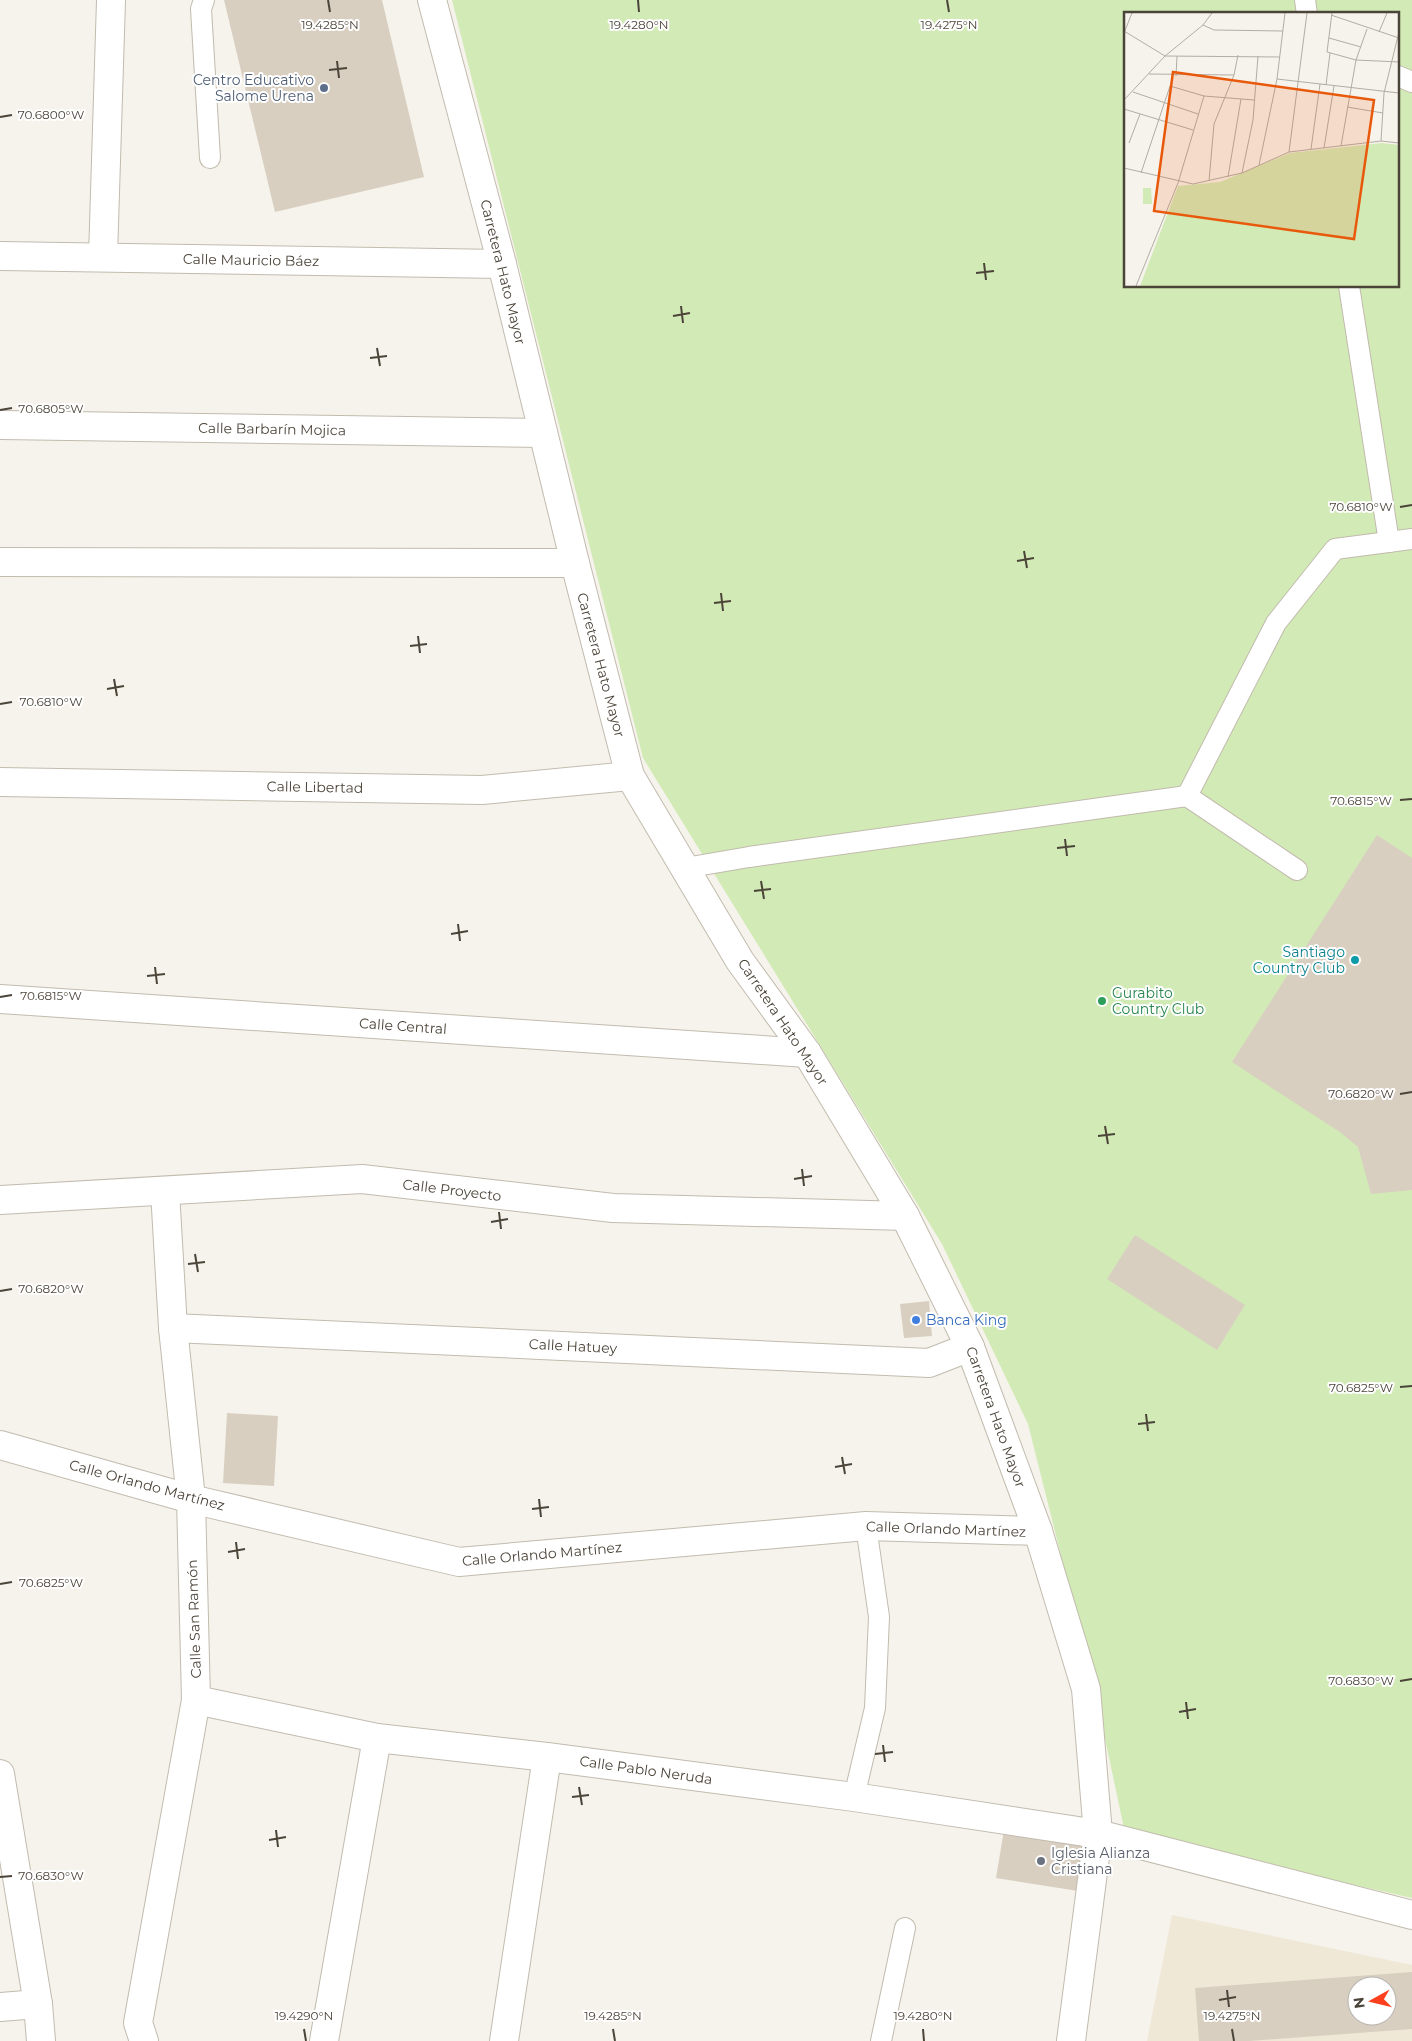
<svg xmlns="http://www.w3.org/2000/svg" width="1412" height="2041" font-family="Montserrat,sans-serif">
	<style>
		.education { fill: #efe8d6; fill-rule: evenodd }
		.green { fill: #d2eab5; fill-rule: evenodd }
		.building { fill: #d8cfc1; fill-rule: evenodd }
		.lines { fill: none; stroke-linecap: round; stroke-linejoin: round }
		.service-casing { stroke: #c2bbae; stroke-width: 22 }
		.minor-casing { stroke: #c2bbae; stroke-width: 30 }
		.tertiary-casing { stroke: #c2bbae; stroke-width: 30 }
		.service { stroke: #fff; stroke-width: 20 }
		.minor { stroke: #fff; stroke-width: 28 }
		.tertiary { stroke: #fff; stroke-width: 28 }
		.ticks { fill: none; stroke: #4b4439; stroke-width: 2 }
		.service-dot { fill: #5c6f8a; stroke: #fff; stroke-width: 2 }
		.culture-dot { fill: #0f9aa8; stroke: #fff; stroke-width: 2 }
		.leisure-dot { fill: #2e9e5b; stroke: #fff; stroke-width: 2 }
		.shop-dot { fill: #3f7fe0; stroke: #fff; stroke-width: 2 }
		.worship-dot { fill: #6b7280; stroke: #fff; stroke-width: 2 }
		.labels { text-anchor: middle; stroke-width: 4; stroke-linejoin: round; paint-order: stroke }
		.service-label { font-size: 14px; fill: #4e5e75; stroke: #fff; text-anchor: end }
		.street-label { font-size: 14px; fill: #4b4439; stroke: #fff }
		.culture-label { font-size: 14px; fill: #0d838f; stroke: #fff; text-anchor: end }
		.leisure-label { font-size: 14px; fill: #27864d; stroke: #fff; text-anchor: start }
		.shop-label { font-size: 14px; fill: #366cbe; stroke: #fff; text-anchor: start }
		.worship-label { font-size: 14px; fill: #5b616d; stroke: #fff; text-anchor: start }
		.inset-road { fill: none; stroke: #b2ada4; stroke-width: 1 }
		.view { fill: #e8590c; fill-opacity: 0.15; stroke: #e8590c; stroke-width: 2.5 }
		.inset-edge { fill: none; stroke: #4b4439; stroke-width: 2.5 }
		.ticks-label { font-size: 12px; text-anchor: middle; fill: #4b4439; stroke: #fff; stroke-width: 4; stroke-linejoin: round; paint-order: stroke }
	</style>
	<rect width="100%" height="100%" fill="#f6f3ec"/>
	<path class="education" d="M1172 1915 1412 1965V2041H1147ZM1357 1986H1387V2016H1357Z"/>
	<path class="green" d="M452 0H1412V1898L1125 1833 1094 1687 1028 1424 942 1244 643 758ZM1126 14H1398V286H1126Z"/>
	<g class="building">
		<polygon points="224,0 382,0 424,177 275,212"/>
		<polygon points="1377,835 1412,858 1412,1190 1371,1194 1358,1147 1340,1132 1232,1062"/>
		<polygon points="1135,1235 1245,1305 1217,1350 1107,1279"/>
		<polygon points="929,1301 932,1336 904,1338 900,1304"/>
		<polygon points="227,1413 278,1416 274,1486 223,1483"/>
		<polygon points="1004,1830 1087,1844 1078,1891 996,1878"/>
		<path d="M1412 1972V2029L1250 2041H1199L1195 1988ZM1357 1986H1387V2016H1357Z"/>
	</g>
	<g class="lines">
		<g class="service-casing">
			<g id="service">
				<polyline points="204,0 201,9 210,158"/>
				<polyline points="1305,0 1307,14"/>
				<polyline points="1398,76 1412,82"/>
				<polyline points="1349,286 1389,542"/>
				<polyline points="1187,796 1276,623 1335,549 1412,539"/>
				<polyline points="685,868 749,857 1187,796 1297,870"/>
				<polyline points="854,1797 875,1708 879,1617 866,1526"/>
				<polyline points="881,2041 905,1928"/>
			</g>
		</g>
		<g class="minor-casing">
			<g id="minor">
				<polyline points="0,256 502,264"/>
				<polyline points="103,257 111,0"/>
				<polyline points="0,425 543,433"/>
				<polyline points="0,562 575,563"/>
				<polyline points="0,782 482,790 630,776"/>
				<polyline points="0,999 807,1053"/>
				<polyline points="0,1200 362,1179 613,1208 905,1216"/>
				<polyline points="173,1328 929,1363 970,1347"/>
				<polyline points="0,1445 191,1499 459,1562 866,1526 1038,1531"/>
				<polyline points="196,1700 377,1738 547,1757 854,1797 1098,1834 1412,1915"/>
				<polyline points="0,1774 38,2004 41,2041"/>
				<polyline points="0,2007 38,2004"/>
				<polyline points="144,2041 138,2023 196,1700 191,1499 173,1328 165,1191"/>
				<polyline points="324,2041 377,1738"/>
				<polyline points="504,2041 547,1757"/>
			</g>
		</g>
		<g class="tertiary-casing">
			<polyline id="tertiary" points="432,0 502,264 575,563 630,776 740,961 807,1053 905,1216 970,1347 1038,1531 1086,1689 1098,1834 1071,2041"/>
		</g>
		<use href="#service" class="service"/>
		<use href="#minor" class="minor"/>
		<use href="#tertiary" class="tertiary"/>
	</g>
	<path class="ticks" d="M328 0 330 12M638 0 639 12M947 0 949 12M337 61 339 78M329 70 347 68M0 117 12 115M984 263 986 280M976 273 994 271M681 306 683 323M673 316 690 313M377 348 380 366M370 358 387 356M0 410 12 408M1400 507 1412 505M1024 551 1027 568M1017 561 1034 558M721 593 723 611M714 603 731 601M418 636 420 653M410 646 427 644M114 679 117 696M107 689 124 686M0 704 12 702M1400 800 1412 799M1065 839 1067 856M1057 848 1075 846M761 881 764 899M754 891 771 889M458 924 460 941M451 934 468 931M155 967 157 984M147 976 165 974M0 997 12 995M1400 1094 1412 1092M1105 1126 1108 1144M1098 1136 1115 1134M802 1169 804 1186M794 1179 812 1176M499 1212 501 1229M491 1222 508 1219M195 1254 198 1272M188 1264 205 1262M0 1291 12 1289M1400 1387 1412 1386M1146 1414 1148 1431M1138 1424 1155 1422M842 1457 845 1474M835 1467 852 1464M539 1499 541 1517M532 1509 549 1507M236 1542 238 1559M228 1552 245 1549M0 1584 12 1582M1400 1681 1412 1679M1186 1702 1188 1719M1179 1712 1196 1709M883 1745 885 1762M875 1754 893 1752M579 1787 582 1805M572 1797 589 1795M276 1830 278 1847M269 1840 286 1837M0 1877 12 1876M1227 1990 1229 2007M1219 2000 1236 1997M304 2029 306 2041M613 2029 615 2041M923 2029 924 2041M1232 2029 1234 2041"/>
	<circle class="service-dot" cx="324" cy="88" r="5"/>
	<circle class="culture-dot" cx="1355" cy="960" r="5"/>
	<circle class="leisure-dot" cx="1102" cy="1001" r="5"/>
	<circle class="shop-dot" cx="916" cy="1320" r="5"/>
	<circle class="worship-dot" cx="1041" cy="1861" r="5"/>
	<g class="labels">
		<g class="service-label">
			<text x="314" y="85">Centro Educativo<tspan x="314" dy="16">Salome Urena</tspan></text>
		</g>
		<g class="street-label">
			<text transform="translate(251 260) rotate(1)" y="5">Calle Mauricio Báez</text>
			<text transform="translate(503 272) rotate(76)" y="5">Carretera Hato Mayor</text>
			<text transform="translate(272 429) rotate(1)" y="5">Calle Barbarín Mojica</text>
			<text transform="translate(601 665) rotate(75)" y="5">Carretera Hato Mayor</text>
			<text transform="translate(315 787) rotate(1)" y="5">Calle Libertad</text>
			<text transform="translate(783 1022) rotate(56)" y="5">Carretera Hato Mayor</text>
			<text transform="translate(403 1026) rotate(4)" y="5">Calle Central</text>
			<text transform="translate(452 1190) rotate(7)" y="5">Calle Proyecto</text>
			<text transform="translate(573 1346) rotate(3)" y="5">Calle Hatuey</text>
			<text transform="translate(996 1417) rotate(70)" y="5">Carretera Hato Mayor</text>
			<text transform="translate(147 1485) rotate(15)" y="5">Calle Orlando Martínez</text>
			<text transform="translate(946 1529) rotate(2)" y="5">Calle Orlando Martínez</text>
			<text transform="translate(542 1554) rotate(-5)" y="5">Calle Orlando Martínez</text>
			<text transform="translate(194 1619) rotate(-92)" y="5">Calle San Ramón</text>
			<text transform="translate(646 1770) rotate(8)" y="5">Calle Pablo Neruda</text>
		</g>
		<g class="culture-label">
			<text x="1345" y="957">Santiago<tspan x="1345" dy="16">Country Club</tspan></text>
		</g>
		<g class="leisure-label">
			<text x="1112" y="998">Gurabito<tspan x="1112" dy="16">Country Club</tspan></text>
		</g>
		<g class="shop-label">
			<text x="926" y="1325">Banca King</text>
		</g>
		<g class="worship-label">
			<text x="1051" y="1858">Iglesia Alianza<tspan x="1051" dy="16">Cristiana</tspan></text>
		</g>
	</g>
	<g transform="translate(1124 12)">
		<rect width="275" height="275" fill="#f6f3ec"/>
		<path d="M258 131 275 133V274H16L54 174 96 170 166 141ZM19 176H27L28 192H19Z" fill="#d2eab5"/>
		<path class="inset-road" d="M208 1 203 40 232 48 275 50M207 3 275 26M79 13 90 18 159 19M0 19 41 44 156 45M255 20 263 1M0 21 8 1M205 26 237 35M25 62 110 63M52 64 53 44M153 67 275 81M202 73 206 41M9 80 74 102M0 88 41 44 79 13 88 1M223 95 259 101M0 97 69 118M257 129 260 81 275 20M5 131 16 102M217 134 232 48 243 17M200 136 210 74M187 137 196 72M165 140 183 1M135 153 153 67 161 1M0 156 69 172 118 161 165 140 257 129 275 131M17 161 46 74 80 84 130 88M118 161 129 108 134 44M104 165 117 87M85 169 90 112 110 63 114 43M12 274 54 171 80 84"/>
		<path class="view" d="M49 60 250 88 230 227 30 199Z"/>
		<rect width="275" height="275" class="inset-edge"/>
	</g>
	<g class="ticks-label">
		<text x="330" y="29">19.4285°N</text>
		<text x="639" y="29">19.4280°N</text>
		<text x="949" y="29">19.4275°N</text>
		<text x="51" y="119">70.6800°W</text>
		<text x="51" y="413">70.6805°W</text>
		<text x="1361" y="511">70.6810°W</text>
		<text x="51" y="706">70.6810°W</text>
		<text x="1361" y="805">70.6815°W</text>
		<text x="51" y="1000">70.6815°W</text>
		<text x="1361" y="1098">70.6820°W</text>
		<text x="51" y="1293">70.6820°W</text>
		<text x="1361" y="1392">70.6825°W</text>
		<text x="51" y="1587">70.6825°W</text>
		<text x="1361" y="1685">70.6830°W</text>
		<text x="51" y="1880">70.6830°W</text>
		<text x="304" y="2020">19.4290°N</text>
		<text x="613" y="2020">19.4285°N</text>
		<text x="923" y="2020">19.4280°N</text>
		<text x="1232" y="2020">19.4275°N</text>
	</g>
	<g transform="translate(1372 2001) rotate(262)"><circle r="24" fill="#ffffff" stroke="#b7b4b0"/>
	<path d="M0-4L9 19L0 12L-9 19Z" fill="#fc3f1d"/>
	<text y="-8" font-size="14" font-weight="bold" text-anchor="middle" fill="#4b4439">N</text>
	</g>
</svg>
